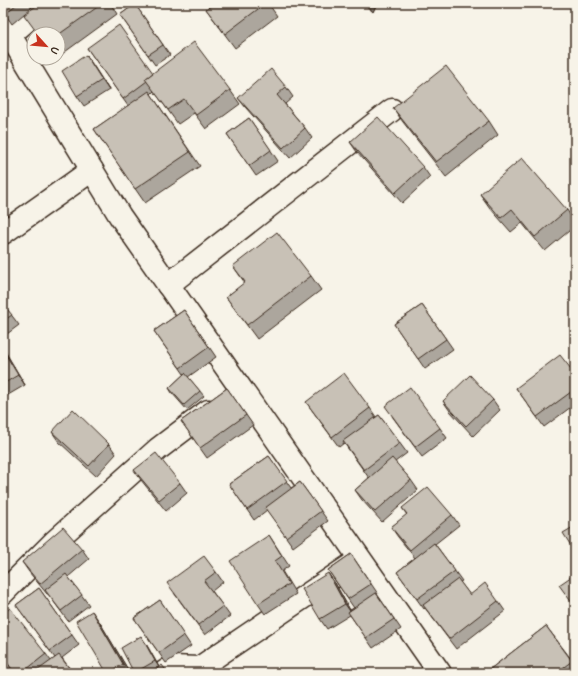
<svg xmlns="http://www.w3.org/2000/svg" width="578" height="676" font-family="'Patrick Hand',sans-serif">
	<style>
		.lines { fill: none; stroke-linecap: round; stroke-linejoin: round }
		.street-casing { stroke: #3b2a1e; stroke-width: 25 }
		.street { stroke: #f7f3e8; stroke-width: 22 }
		.wall { fill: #aca69d; stroke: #3b2a1e }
		.shaded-wall { fill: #8c877f; stroke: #3b2a1e }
		.building { fill: #c8c1b6; stroke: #3b2a1e }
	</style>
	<rect width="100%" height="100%" fill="#f7f3e8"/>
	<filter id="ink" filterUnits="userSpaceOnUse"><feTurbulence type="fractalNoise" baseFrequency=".025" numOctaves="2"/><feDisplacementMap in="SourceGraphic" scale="8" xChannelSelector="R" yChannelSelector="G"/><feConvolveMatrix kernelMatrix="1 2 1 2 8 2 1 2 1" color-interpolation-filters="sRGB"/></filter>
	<g filter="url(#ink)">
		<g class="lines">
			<g class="street-casing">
				<g id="street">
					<polyline points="3,24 120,216 440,673"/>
					<polyline points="10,35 47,3"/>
					<polyline points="3,233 92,170"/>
					<polyline points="168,285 392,110"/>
					<polyline points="3,593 54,542 158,449 208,411"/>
					<polyline points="163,673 172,667 199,668 357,561"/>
				</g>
			</g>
			<use href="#street" class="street"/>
		</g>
		<g class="wall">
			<polygon points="3,3 37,3 12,24 3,11"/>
			<polygon points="40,3 110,3 117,14 58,57 58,34"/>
			<polygon points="215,3 268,3 277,16 235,48 206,9"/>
			<polygon points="363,3 377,3 373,12"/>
			<polygon points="135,4 170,55 155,65 120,15"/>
			<polygon points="87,48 153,73 230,90 240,104 206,129 194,113 178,124 154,91 151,94 200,166 145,203 94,129 128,106"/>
			<polygon points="86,55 109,90 84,106 77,96"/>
			<polygon points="286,87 293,97 285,104 305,128 312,138 290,158 246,108 238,98"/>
			<polygon points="393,108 489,121 498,135 446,177 403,122"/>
			<polygon points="249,118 278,161 256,176 227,134"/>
			<polygon points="350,142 423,167 430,177 402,203 357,152"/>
			<polygon points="480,194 567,210 575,222 575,226 545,251 522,223 511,232 490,208"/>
			<polygon points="233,266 311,276 321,290 257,339 226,297 245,283"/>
			<polygon points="3,304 19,325 3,337"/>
			<polygon points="422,305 453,349 425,369 394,324"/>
			<polygon points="184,310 216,357 188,377 204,396 187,410 172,393 169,388 184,374 154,331"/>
			<polygon points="3,348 25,385 3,398"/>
			<polygon points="575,374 575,404 544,427 516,388"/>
			<polygon points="227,388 253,425 207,458 181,421"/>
			<polygon points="493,400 500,410 473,436 450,411 443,401"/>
			<polygon points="306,402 370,408 376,417 379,415 407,453 395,462 411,480 418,490 382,522 362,500 355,490 369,478 344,443 339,447"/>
			<polygon points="392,416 440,428 447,438 422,457"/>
			<polygon points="52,432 109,444 116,454 96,476 59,442"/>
			<polygon points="269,456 291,488 300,482 328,521 293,547 267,510 254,520 229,484"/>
			<polygon points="134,470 180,483 187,493 166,511 141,480"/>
			<polygon points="402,508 452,515 459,525 435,544 462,581 460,582 470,595 498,601 505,611 456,649 425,608 424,609 397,572 415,558 398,537 391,527 407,515"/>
			<polygon points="269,535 289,566 282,571 296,594 265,614 258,604"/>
			<polygon points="82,549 89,559 68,577 89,605 68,621 48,594 47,594 29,572 22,562"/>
			<polygon points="351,554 378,594 377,594 401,629 373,648 350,615 327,629 320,619 335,583 350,610 354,608 328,570"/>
			<polygon points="216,572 223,582 212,591 230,616 205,635 174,593"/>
			<polygon points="39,588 79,645 62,658 73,673 14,673 3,658 3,614 46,654 51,661 55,658 16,605"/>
			<polygon points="160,600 191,646 166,663 134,618"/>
			<polygon points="99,621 130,673 107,673"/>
			<polygon points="546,626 575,664 575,673 485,673"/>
			<polygon points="145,642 159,667 148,673 134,673"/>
		</g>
		<g class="shaded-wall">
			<polygon points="366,3 377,3 373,12"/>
			<polygon points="86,55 93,65 109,90 102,80"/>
			<polygon points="3,348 25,385 18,375 3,350"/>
			<polygon points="328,573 335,583 352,614 345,604"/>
			<polygon points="92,611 99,621 130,673 123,664"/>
			<polygon points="141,636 145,642 159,667 155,661"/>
		</g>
		<g class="building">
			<polygon points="3,3 18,3 5,14 3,11"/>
			<polygon points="40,3 103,3 58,35 58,34 38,34 24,15"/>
			<polygon points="215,3 266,3 225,34 206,9"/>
			<polygon points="135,4 163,45 148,55 120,15"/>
			<polygon points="119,25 153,73 145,79 147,81 123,99 87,48"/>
			<polygon points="194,42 230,90 196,115 184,99 168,110 145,79"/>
			<polygon points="86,55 102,80 77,96 62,71"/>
			<polygon points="446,66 489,121 436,162 393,108"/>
			<polygon points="271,69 286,87 277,95 305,128 283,148 238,98"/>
			<polygon points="149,91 190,152 135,189 94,129"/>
			<polygon points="378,117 423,167 395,193 350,142"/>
			<polygon points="249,118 271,150 249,166 227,134"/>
			<polygon points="522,158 567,210 535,237 512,209 501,218 480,194"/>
			<polygon points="277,232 311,276 247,325 226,297 245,282 233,266"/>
			<polygon points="3,304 12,315 3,321"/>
			<polygon points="422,305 446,339 418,359 394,324"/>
			<polygon points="184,310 209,347 180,368 154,331"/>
			<polygon points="3,350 18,375 3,384"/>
			<polygon points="560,355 575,374 575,389 537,417 516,388"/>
			<polygon points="185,373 200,391 184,405 169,388"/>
			<polygon points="344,373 370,408 332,437 306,402"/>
			<polygon points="470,375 493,400 466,426 443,401"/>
			<polygon points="410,387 440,428 415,447 385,406"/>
			<polygon points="227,388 246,415 200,448 181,421"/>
			<polygon points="73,409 109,444 89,466 52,432"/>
			<polygon points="379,415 400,443 364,470 343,441"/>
			<polygon points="156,453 180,483 159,500 134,470"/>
			<polygon points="269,456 287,481 247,510 229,484"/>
			<polygon points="392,458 411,480 375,512 355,490"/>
			<polygon points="300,482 321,511 286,537 265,508"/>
			<polygon points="428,487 452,515 410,550 391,527 407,514 402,508"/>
			<polygon points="575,526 575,552 563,533"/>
			<polygon points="63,527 82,549 40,584 22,562"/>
			<polygon points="269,535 282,556 275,561 289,584 258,604 230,561"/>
			<polygon points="434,543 455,571 417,599 397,572"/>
			<polygon points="351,554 371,584 348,599 328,570"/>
			<polygon points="204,556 216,572 204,581 223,606 198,625 167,583"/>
			<polygon points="328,573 345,604 320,619 302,589"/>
			<polygon points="66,574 82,595 61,611 45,590"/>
			<polygon points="575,574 575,607 559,585"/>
			<polygon points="458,579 470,595 485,583 498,601 449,639 423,605"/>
			<polygon points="39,588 72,635 50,651 16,605"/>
			<polygon points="376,593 394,619 366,638 348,612"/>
			<polygon points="160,600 184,635 159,653 134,618"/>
			<polygon points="10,608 46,654 22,673 15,673 3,657 3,614"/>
			<polygon points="92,611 123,664 109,673 107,673 76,621"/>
			<polygon points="546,626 572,661 556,673 485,673"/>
			<polygon points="141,636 155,661 134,673 121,648"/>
			<polygon points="59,655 73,673 34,673"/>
			<polygon points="162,665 168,673 151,673"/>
			<polygon points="3,669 6,673 3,673"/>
		</g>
	</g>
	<rect width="578" height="676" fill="none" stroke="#f7f3e8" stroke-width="16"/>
	<rect x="8" y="8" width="562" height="660" fill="none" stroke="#3b2a1e" stroke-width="1.5" filter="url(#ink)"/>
	<g transform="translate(46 46) rotate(117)"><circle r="19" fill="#f7f3e8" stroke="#aca397"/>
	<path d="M0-3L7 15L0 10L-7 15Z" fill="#c8321e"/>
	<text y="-6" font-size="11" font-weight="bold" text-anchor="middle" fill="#3b2a1e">U</text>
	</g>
</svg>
